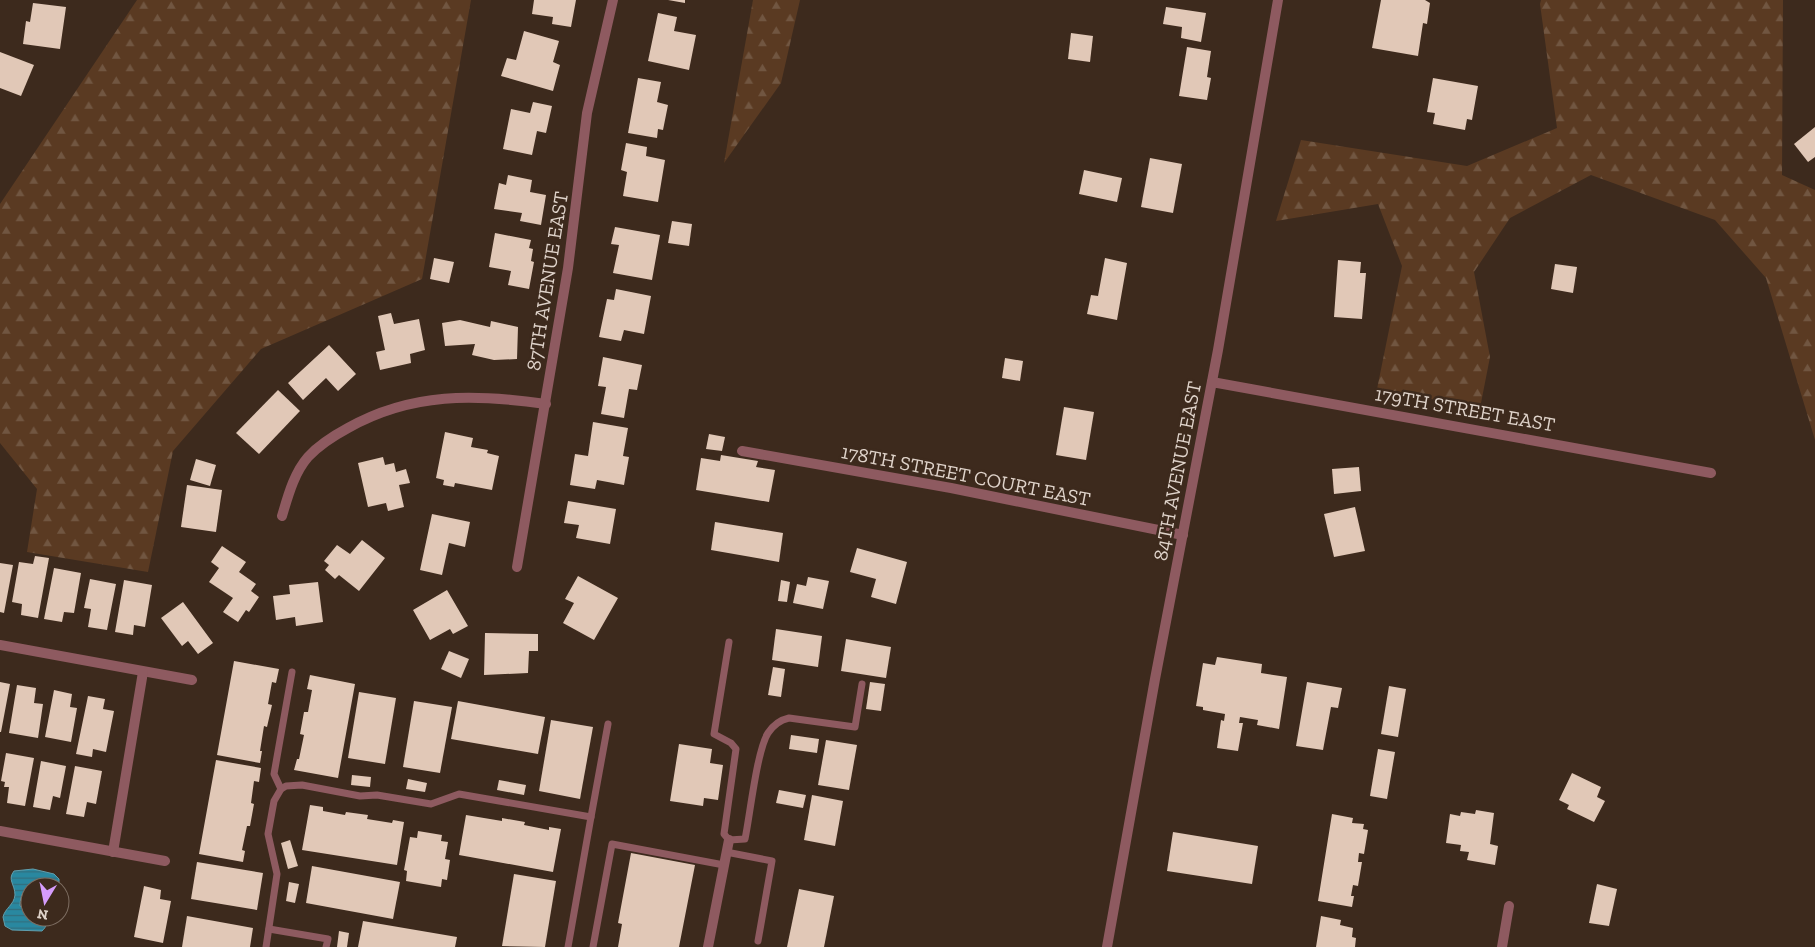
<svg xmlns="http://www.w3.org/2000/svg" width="1815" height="947" font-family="'Zilla Slab',serif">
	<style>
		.forest { fill: url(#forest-firs) }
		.water { fill: url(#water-rules); stroke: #609ead }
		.building { fill: #e1c8b7 }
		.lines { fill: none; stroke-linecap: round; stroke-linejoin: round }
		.lane { stroke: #8e5a60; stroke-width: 7 }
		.street { stroke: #8e5a60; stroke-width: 10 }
		.labels { text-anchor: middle; stroke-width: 5; stroke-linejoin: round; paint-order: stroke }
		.street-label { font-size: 20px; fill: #dfd3ca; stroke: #3d2a1d }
	</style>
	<defs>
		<pattern id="forest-firs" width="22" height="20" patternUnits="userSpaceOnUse" patternTransform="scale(1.25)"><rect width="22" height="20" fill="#5a3a22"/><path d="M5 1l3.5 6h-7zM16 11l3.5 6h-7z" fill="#715641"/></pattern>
		<pattern id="water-rules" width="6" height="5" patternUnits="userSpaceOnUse" patternTransform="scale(1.25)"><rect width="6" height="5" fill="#2988a0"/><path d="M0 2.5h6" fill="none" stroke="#326e7d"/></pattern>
	</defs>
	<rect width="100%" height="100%" fill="#3d2a1d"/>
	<g class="forest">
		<polygon points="137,0 471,0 422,279 261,349 173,451 148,572 27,552 37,489 0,443 0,204"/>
		<polygon points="753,0 800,0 781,83 724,163"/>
		<polygon points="1541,0 1783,0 1782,175 1815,190 1815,440 1766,278 1715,220 1591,175 1510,218 1474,272 1490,357 1480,408 1377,389 1402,266 1378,204 1276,221 1301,140 1467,166 1557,128 1540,4"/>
	</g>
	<path class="water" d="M33 869 54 874 59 879V887C40 887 20 880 20 906L30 910V917H44C48 923 47 926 42 931L12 930 5 926 3 917C5 908 14 905 15 895 15 884 7 880 14 871Z"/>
	<g class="building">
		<polygon points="534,0 576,0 571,27 552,24 553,17 532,14"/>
		<polygon points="668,0 685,0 685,3"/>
		<polygon points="1381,0 1425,0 1430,3 1427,24 1423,23 1418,56 1372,48"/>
		<polygon points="33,3 66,7 60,49 23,44 26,21 30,22"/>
		<polygon points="1166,7 1206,13 1201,42 1181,38 1182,27 1163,24"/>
		<polygon points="658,13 677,17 674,31 696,35 689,70 648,61"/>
		<polygon points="524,31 559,41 553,62 560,65 553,91 501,76 507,58 516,60"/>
		<polygon points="1071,33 1093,36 1090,62 1068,59"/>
		<polygon points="1187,47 1211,51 1207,77 1211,78 1207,100 1179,96"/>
		<polygon points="0,52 34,65 21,96 0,88"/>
		<polygon points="638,78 661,82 657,102 668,105 663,130 658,129 657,138 628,133"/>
		<polygon points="1433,78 1478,86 1472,120 1467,119 1465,130 1433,124 1435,113 1427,112"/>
		<polygon points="533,102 552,106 546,133 537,131 532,155 503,149 511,109 530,113"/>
		<polygon points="1815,127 1815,157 1808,162 1794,144"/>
		<polygon points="626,143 647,147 646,156 665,160 658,202 623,196 627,172 621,170"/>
		<polygon points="1150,158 1182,164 1173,213 1141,207"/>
		<polygon points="1084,170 1122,178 1117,202 1079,194"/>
		<polygon points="508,175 532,180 530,192 546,195 541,225 520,221 522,213 494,209 499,183 506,185"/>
		<polygon points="672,221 692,224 689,246 668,243"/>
		<polygon points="615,227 660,235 652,280 613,273 619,245 611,244"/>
		<polygon points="495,233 531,240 529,248 533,249 531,261 534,262 529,289 508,285 511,271 489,267"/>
		<polygon points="434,258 454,262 449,283 430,279"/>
		<polygon points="1105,258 1127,263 1117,320 1087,314 1091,295 1098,296"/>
		<polygon points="1338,260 1361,262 1360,273 1366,273 1362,319 1334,317"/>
		<polygon points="1555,264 1577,267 1573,293 1551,289"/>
		<polygon points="616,289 651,296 644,334 624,330 621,341 599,337 607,299 614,300"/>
		<polygon points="391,313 394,324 419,319 425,350 410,354 411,363 380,370 376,352 385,350 378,316"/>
		<polygon points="460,320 490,327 491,321 518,327 517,359 494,360 472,355 475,344 445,346 442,323"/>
		<polygon points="329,345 356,374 338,391 326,378 303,400 288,383"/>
		<polygon points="603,357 642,365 637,390 629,389 624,418 601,414 606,387 598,386"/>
		<polygon points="1005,358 1023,361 1020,381 1002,378"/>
		<polygon points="278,390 300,411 259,454 236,433"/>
		<polygon points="1064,407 1094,412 1086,460 1056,455"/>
		<polygon points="593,422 628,428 623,456 629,457 624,485 597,480 595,489 570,485 575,454 588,456"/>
		<polygon points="445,432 473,438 471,447 488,450 487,453 499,456 492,490 455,483 454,487 443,485 444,480 436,478"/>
		<polygon points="709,434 725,437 722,451 706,449"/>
		<polygon points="721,455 758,461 756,467 775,470 769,502 696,490 701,458 720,461"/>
		<polygon points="383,457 385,465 394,463 396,472 406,469 410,483 399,485 404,507 388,511 386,503 368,507 358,463"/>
		<polygon points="196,459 216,465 210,486 190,480"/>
		<polygon points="1359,467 1361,491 1334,494 1332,469"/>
		<polygon points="187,485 222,490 216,532 181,527"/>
		<polygon points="568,501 616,509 610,544 576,538 579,525 564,523"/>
		<polygon points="1355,507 1365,551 1334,557 1324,514"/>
		<polygon points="432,514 470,522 465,547 449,543 442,575 420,570"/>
		<polygon points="715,522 783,533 779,562 711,550"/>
		<polygon points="362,540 385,558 359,591 339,575 335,579 325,570 329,565 324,561 337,545 350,554"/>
		<polygon points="222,546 246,562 239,572 256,584 251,591 259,597 249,612 246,610 238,622 223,612 233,598 209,582 219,568 211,562"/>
		<polygon points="857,548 907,562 896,604 871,597 876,579 850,572"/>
		<polygon points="35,556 49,558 38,618 21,615 22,604 12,602 19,562 33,564"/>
		<polygon points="0,563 13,565 4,613 0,612"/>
		<polygon points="54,568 81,573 74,613 64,612 62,622 44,619"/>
		<polygon points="578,576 618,598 594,640 563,623 574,603 565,599"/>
		<polygon points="808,577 829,581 823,609 793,603 797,584 806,586"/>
		<polygon points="90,579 116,584 107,630 88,627 91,609 84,608"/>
		<polygon points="124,580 152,585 145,627 134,625 133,635 115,632"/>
		<polygon points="781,580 790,582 787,602 778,601"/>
		<polygon points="318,582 323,622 296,626 295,617 276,620 273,596 290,594 289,585"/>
		<polygon points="447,590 468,626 453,634 450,629 430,640 413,610"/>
		<polygon points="183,602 213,643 198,654 188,641 182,646 161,618"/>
		<polygon points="776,629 822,636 818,667 772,660"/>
		<polygon points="485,633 538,634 538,651 529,651 528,673 484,675"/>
		<polygon points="846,639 891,647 886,678 841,671"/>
		<polygon points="449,651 469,659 461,678 441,669"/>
		<polygon points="1217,657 1262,664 1261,673 1287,677 1279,729 1257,725 1258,720 1240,717 1239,723 1243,723 1238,751 1217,748 1221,720 1224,721 1225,714 1203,710 1203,707 1196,706 1203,663 1215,665"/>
		<polygon points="234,661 279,669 276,683 272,682 268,704 272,705 267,727 264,726 260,751 262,751 260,763 217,755"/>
		<polygon points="773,667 785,669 781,697 768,695"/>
		<polygon points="310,675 355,684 338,778 294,770 297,759 299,759 304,735 300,734 304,712 308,712 312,690 307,689"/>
		<polygon points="0,682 10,684 1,732 0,732"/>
		<polygon points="870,682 885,684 881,711 866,709"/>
		<polygon points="1307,682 1342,688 1338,708 1331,707 1323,750 1296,746"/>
		<polygon points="17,685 36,688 34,703 43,704 38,738 9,733"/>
		<polygon points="1389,686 1406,689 1398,737 1381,734"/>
		<polygon points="54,690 72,694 70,707 77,708 71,742 45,737"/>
		<polygon points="359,692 396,698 385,764 348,758"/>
		<polygon points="88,696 105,699 103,709 114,711 106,752 93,749 92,757 76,754"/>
		<polygon points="414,701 452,707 440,773 403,767"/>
		<polygon points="458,701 545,717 538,754 451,739"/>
		<polygon points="551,720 593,727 580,799 539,791"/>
		<polygon points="791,735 819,739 817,753 789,749"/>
		<polygon points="826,740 857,745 849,790 818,785"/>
		<polygon points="679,744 712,749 710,763 723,765 718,800 704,798 703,806 670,801"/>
		<polygon points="1378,749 1395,752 1387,799 1370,796"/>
		<polygon points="6,753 34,758 25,806 7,803 9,787 4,787 5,782 1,781"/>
		<polygon points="216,760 261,768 259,782 254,781 251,803 254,804 250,826 247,826 242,850 245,851 243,862 199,854"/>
		<polygon points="41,761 66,766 60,798 53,796 50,810 33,807"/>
		<polygon points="75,766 102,771 96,804 87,802 84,817 66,814"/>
		<polygon points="1572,773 1601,787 1597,797 1605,801 1594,822 1567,809 1569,805 1559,800"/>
		<polygon points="352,775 371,777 370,787 351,785"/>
		<polygon points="408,779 427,783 425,792 406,789"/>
		<polygon points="499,780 526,785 524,795 497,790"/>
		<polygon points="779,790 806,795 803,808 776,803"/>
		<polygon points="812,795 843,801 835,846 804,840"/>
		<polygon points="310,805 323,807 323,811 345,815 346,812 368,815 367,819 392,823 393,820 404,822 397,865 302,850"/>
		<polygon points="1476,810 1494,813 1490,844 1498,846 1495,865 1467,860 1469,852 1460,851 1461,845 1446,843 1450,814 1460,816 1461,812 1475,814"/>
		<polygon points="1332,814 1353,818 1352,823 1364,824 1363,829 1368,830 1364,854 1359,853 1358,862 1362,862 1358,886 1353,885 1351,896 1354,896 1352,907 1318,901"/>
		<polygon points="466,815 502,821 502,818 525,822 524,825 549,830 549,827 561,829 553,872 459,855"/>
		<polygon points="418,831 442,835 441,841 448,842 445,859 450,860 447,880 442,879 441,887 406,881 407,871 404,870 410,837 417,838"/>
		<polygon points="1173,832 1258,846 1252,884 1167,871"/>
		<polygon points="290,840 298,866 288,869 281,843"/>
		<polygon points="631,853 695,865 679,947 618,947 622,924 618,923"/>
		<polygon points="197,862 263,873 257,910 191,899"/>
		<polygon points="312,866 400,882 393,919 306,903"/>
		<polygon points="514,874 556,881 545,947 502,946"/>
		<polygon points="289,882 299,884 295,903 286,901"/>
		<polygon points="1597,884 1617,889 1609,926 1589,923"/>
		<polygon points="144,886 161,890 160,899 171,901 163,943 134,937"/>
		<polygon points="799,889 834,896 824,947 787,947"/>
		<polygon points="187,916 253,928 250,947 182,947"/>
		<polygon points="1321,916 1341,920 1340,925 1353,928 1352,937 1356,938 1355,947 1316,947"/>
		<polygon points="363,921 457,937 455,947 358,947"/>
		<polygon points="339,931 349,933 347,947 337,947"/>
	</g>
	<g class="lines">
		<g class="lane">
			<path d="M729 642 714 734 731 743 736 749 724 834 729 840 745 839C750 815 757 750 768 733 774 724 780 720 789 718L855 727 862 684"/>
			<polyline points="281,789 274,774 292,672"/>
			<polyline points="591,817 608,724"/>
			<polyline points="726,852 772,861 758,941"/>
			<polyline points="269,929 328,939 326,947"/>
			<polyline points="266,947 277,874 268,834 274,801 281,789 286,786 302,785 360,796 377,795 431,804 459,794 591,817 568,947"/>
			<polyline points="593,947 612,844 724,865"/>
		</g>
		<g class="street">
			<polyline points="1212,382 1711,473"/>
			<polyline points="742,451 951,488 1183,535"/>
			<path d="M282 516C288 496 294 473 308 457 318 446 335 435 348 428 412 392 475 394 546 404"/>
			<polyline points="517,567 568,268 587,113 613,0"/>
			<polyline points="0,645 192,680"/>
			<polyline points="0,831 165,861"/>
			<polyline points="113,852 143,672"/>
			<polyline points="708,947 729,840"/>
			<polyline points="1107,947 1155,679 1218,350 1278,0"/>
			<polyline points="1502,947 1509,906"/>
		</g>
	</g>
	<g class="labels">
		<g class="street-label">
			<text transform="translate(547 281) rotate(-81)" y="7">87TH AVENUE EAST</text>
			<text transform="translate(1465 409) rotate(10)" y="7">179TH STREET EAST</text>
			<text transform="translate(1177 471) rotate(-79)" y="7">84TH AVENUE EAST</text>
			<text transform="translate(966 475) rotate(11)" y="7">178TH STREET COURT EAST</text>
		</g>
	</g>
	<g transform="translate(45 902) rotate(190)"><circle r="24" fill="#3d2a1d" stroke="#7e6e62"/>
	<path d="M0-4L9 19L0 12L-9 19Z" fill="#d59cfb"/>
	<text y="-8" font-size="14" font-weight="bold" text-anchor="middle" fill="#dfd3ca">N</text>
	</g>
</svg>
